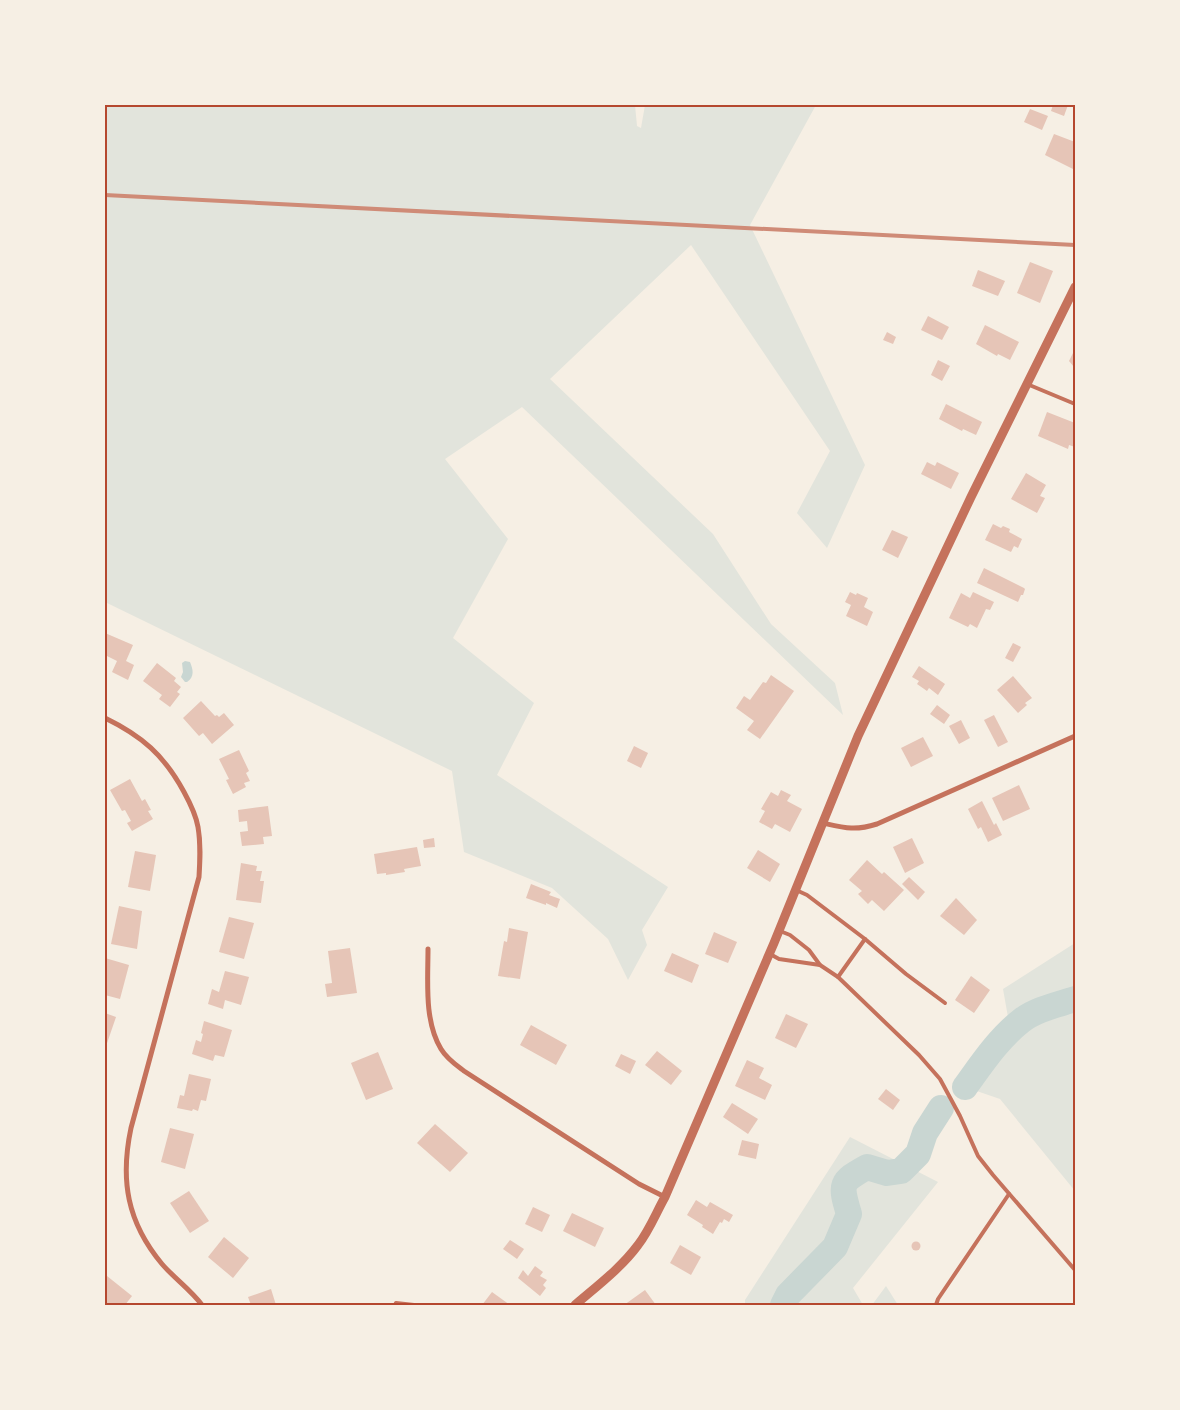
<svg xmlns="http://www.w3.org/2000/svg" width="1180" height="1410" font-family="Mulish,sans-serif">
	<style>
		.green { fill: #e2e4dc }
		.water { fill: #c9d6d2 }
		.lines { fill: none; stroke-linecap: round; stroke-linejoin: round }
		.river { stroke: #c9d6d2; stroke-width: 26 }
		.building { fill: #e6c5b7 }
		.service { stroke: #c5725c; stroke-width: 4 }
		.minor { stroke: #c5725c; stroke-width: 5 }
		.tertiary { stroke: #c5725c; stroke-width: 9 }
		.rail { stroke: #cf8b77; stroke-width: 4 }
		.neatline { fill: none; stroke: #b5482f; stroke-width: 2 }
	</style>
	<rect width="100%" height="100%" fill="#f6efe4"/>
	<g class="green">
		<polygon points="105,105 635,105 637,126 641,128 645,105 816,105 750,225 865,465 827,548 797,513 830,451 691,245 550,379 713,534 771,624 835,683 843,715 522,407 445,459 508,539 453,638 534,703 497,775 668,887 642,930 647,945 628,980 608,939 552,888 464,852 452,771 105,602"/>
		<polygon points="1075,943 1075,1191 1000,1099 968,1088 1011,1034 1003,989"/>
		<polygon points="850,1137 938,1182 853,1288 863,1305 745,1305 745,1300"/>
		<polygon points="886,1286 898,1305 872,1305"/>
	</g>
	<path class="water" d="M185 661 190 662C193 669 195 677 187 682H185L181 677 183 672 182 663Z"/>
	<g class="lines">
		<g class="river">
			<path d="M965 1087C981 1065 998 1039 1021 1021 1036 1009 1057 1005 1075 999"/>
			<path d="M783 1305 788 1295 835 1247 849 1214C840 1184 840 1182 867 1167L887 1173 901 1171 918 1154 925 1133 941 1108"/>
		</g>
	</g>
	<g class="building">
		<polygon points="1053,105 1068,105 1064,116 1051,111"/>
		<polygon points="1030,109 1048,116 1042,130 1024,122"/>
		<polygon points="1054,134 1075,142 1075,170 1045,155"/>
		<polygon points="1030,262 1053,271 1040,303 1017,293"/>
		<polygon points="978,270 1005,281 998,296 972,286"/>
		<polygon points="928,316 949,327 942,340 921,330"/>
		<polygon points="985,325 1019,342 1010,360 998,354 997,356 976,344"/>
		<polygon points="887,332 896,337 893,344 883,340"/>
		<polygon points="1075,349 1075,366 1074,367 1069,361"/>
		<polygon points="938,360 950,366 942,381 931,375"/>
		<polygon points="946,404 982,422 976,435 963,429 962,431 939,419"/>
		<polygon points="1047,412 1075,423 1074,434 1075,447 1069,445 1068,449 1038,436"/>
		<polygon points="927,462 935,466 937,462 959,473 951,489 921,474"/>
		<polygon points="1026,473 1046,485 1040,496 1045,498 1037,513 1011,499"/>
		<polygon points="993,524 1001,528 1003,526 1010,529 1009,532 1022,539 1018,548 1014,546 1011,552 985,540"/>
		<polygon points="892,530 908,537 898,558 882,550"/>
		<polygon points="984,568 1024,588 1025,589 1023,595 1021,595 1018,602 977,583"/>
		<polygon points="850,592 856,595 857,593 868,598 864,607 873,612 867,626 846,616 851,605 845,602"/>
		<polygon points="973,592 994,602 990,610 986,609 977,628 970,624 968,627 949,618 961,593 970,598"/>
		<polygon points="105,633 133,645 126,661 134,665 128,680 112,672 117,661 107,656 105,661"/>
		<polygon points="1013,643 1021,647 1013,662 1005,658"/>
		<polygon points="157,663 176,678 174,681 181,687 177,692 180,694 170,707 159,699 162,695 143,681"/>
		<polygon points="919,666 945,684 938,695 929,688 927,691 917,684 919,681 912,677"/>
		<polygon points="771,675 794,691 760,739 747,730 754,721 736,708 744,696 750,700 763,682 766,683"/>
		<polygon points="1013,676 1032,698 1025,703 1027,705 1018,713 997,690"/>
		<polygon points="201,701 215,716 217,715 219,717 224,713 234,725 212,744 203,733 199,736 183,718"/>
		<polygon points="937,705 950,715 944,724 930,714"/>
		<polygon points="994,715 1008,742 998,747 984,720"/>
		<polygon points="961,720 970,738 959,744 949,726"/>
		<polygon points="923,737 933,756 911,767 901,748"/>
		<polygon points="634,746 648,753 641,768 627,761"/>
		<polygon points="239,750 249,771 246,773 250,781 244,783 246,787 233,794 226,780 229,779 219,759"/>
		<polygon points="130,779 142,801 145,799 151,810 148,811 153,819 132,831 127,823 131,821 125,810 122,811 110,790"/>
		<polygon points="1019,785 1030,809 1003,821 992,798"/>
		<polygon points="781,790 791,795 787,801 802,809 790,832 775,824 772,829 759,822 765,811 761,809 771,792 778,796"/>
		<polygon points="982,801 994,825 996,823 1002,835 988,842 981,827 978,829 968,809"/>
		<polygon points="268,806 272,836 263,837 264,844 242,846 240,832 248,831 247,821 239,822 238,810"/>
		<polygon points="434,838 435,847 424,848 423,840"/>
		<polygon points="912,838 924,863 905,873 893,847"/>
		<polygon points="417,847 421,866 404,869 405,872 386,875 386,873 377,874 374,854"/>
		<polygon points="758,850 780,864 770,882 747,868"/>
		<polygon points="135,851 156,855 150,891 128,887"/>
		<polygon points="867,860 882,874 884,872 904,890 884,911 872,900 868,904 858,894 862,891 849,880"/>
		<polygon points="241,863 257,866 256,871 262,871 260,881 264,881 261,903 236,900"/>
		<polygon points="909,877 925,892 918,900 902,884"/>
		<polygon points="531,884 551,892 549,895 560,899 557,908 546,903 546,905 526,898"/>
		<polygon points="956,898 977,920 964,935 940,916"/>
		<polygon points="119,906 142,911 137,949 111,944"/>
		<polygon points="229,917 254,923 244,959 219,952"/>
		<polygon points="509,928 528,932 520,979 498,976 504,941 507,942"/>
		<polygon points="714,932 737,942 728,963 705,954"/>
		<polygon points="350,948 357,993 327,997 325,984 332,983 328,951"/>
		<polygon points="672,953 699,965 692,983 664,971"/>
		<polygon points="105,958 129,965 120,999 105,995"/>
		<polygon points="225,971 249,977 241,1005 225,1000 223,1009 208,1004 212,989 219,992"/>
		<polygon points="971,976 990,990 974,1013 955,1000"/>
		<polygon points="105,1013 116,1017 105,1049"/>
		<polygon points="786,1014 808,1024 796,1048 775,1038"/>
		<polygon points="204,1021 232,1030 224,1057 215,1055 213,1061 192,1054 196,1040 201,1042 203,1034 201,1033"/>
		<polygon points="531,1025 567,1045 556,1065 520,1045"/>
		<polygon points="657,1051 682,1071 671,1085 645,1065"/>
		<polygon points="378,1052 393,1089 366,1100 351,1063"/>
		<polygon points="621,1054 636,1061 630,1074 615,1066"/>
		<polygon points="747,1060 764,1068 759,1078 772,1085 765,1100 735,1086"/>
		<polygon points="189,1074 211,1079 206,1101 201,1100 198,1111 193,1109 192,1111 177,1108 180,1095 184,1096"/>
		<polygon points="886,1089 900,1100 893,1110 878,1099"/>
		<polygon points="732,1103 758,1119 748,1134 723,1117"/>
		<polygon points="435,1124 468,1153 450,1172 417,1143"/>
		<polygon points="170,1128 194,1134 185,1169 161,1162"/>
		<polygon points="742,1140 759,1144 756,1159 738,1155"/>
		<polygon points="189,1191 209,1221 190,1233 170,1203"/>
		<polygon points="696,1200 707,1207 710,1202 733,1215 729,1222 724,1219 722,1223 720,1222 713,1234 702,1227 703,1225 687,1215"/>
		<polygon points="533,1207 550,1215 542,1232 525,1224"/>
		<polygon points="572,1213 604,1228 595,1247 563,1231"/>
		<polygon points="224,1237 249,1258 233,1278 208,1257"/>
		<polygon points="510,1240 524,1249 517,1259 503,1249"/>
		<circle cx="916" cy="1246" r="4.5"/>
		<polygon points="680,1245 701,1257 691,1275 670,1263"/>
		<polygon points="535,1266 543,1272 540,1276 547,1280 543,1285 546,1288 540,1296 518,1278 523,1270 528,1276"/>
		<polygon points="107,1276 132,1296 125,1305 105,1305 105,1279"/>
		<polygon points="271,1289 276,1305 251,1305 248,1297"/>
		<polygon points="645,1290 656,1305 624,1305"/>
		<polygon points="492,1292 510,1305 482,1305"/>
	</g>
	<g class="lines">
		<g class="service">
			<polyline points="1027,384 1075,404"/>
			<polyline points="796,890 807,895 865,939 906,974 945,1003"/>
			<polyline points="780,931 790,935 809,950 820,965 838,977 919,1055 940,1079 960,1116 978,1156 993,1175 1075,1270"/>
			<polyline points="770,954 779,959 820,965"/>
			<polyline points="838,977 865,939"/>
			<polyline points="395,1305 396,1303 414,1305"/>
			<polyline points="936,1305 938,1299 1009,1194"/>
		</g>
		<g class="minor">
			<path d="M105 718C142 736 164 755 184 792 190 803 196 815 198 827 201 844 200 860 199 877L131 1128C120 1180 127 1222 162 1264 174 1278 191 1290 202 1305"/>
			<path d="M823 823C845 828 855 831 877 824L1075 736"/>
			<path d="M428 949C428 981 424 1021 441 1049 447 1059 456 1065 464 1071L639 1184 665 1197"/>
		</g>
		<path class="tertiary" d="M575 1305C597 1286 621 1268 638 1245 649 1231 656 1213 665 1197L774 943 858 736 971 497 1075 287"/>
		<polyline class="rail" points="105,195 1075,245"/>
	</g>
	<rect width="1180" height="1410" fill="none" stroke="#f6efe4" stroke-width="212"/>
	<rect x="106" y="106" width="968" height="1198" class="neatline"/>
</svg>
